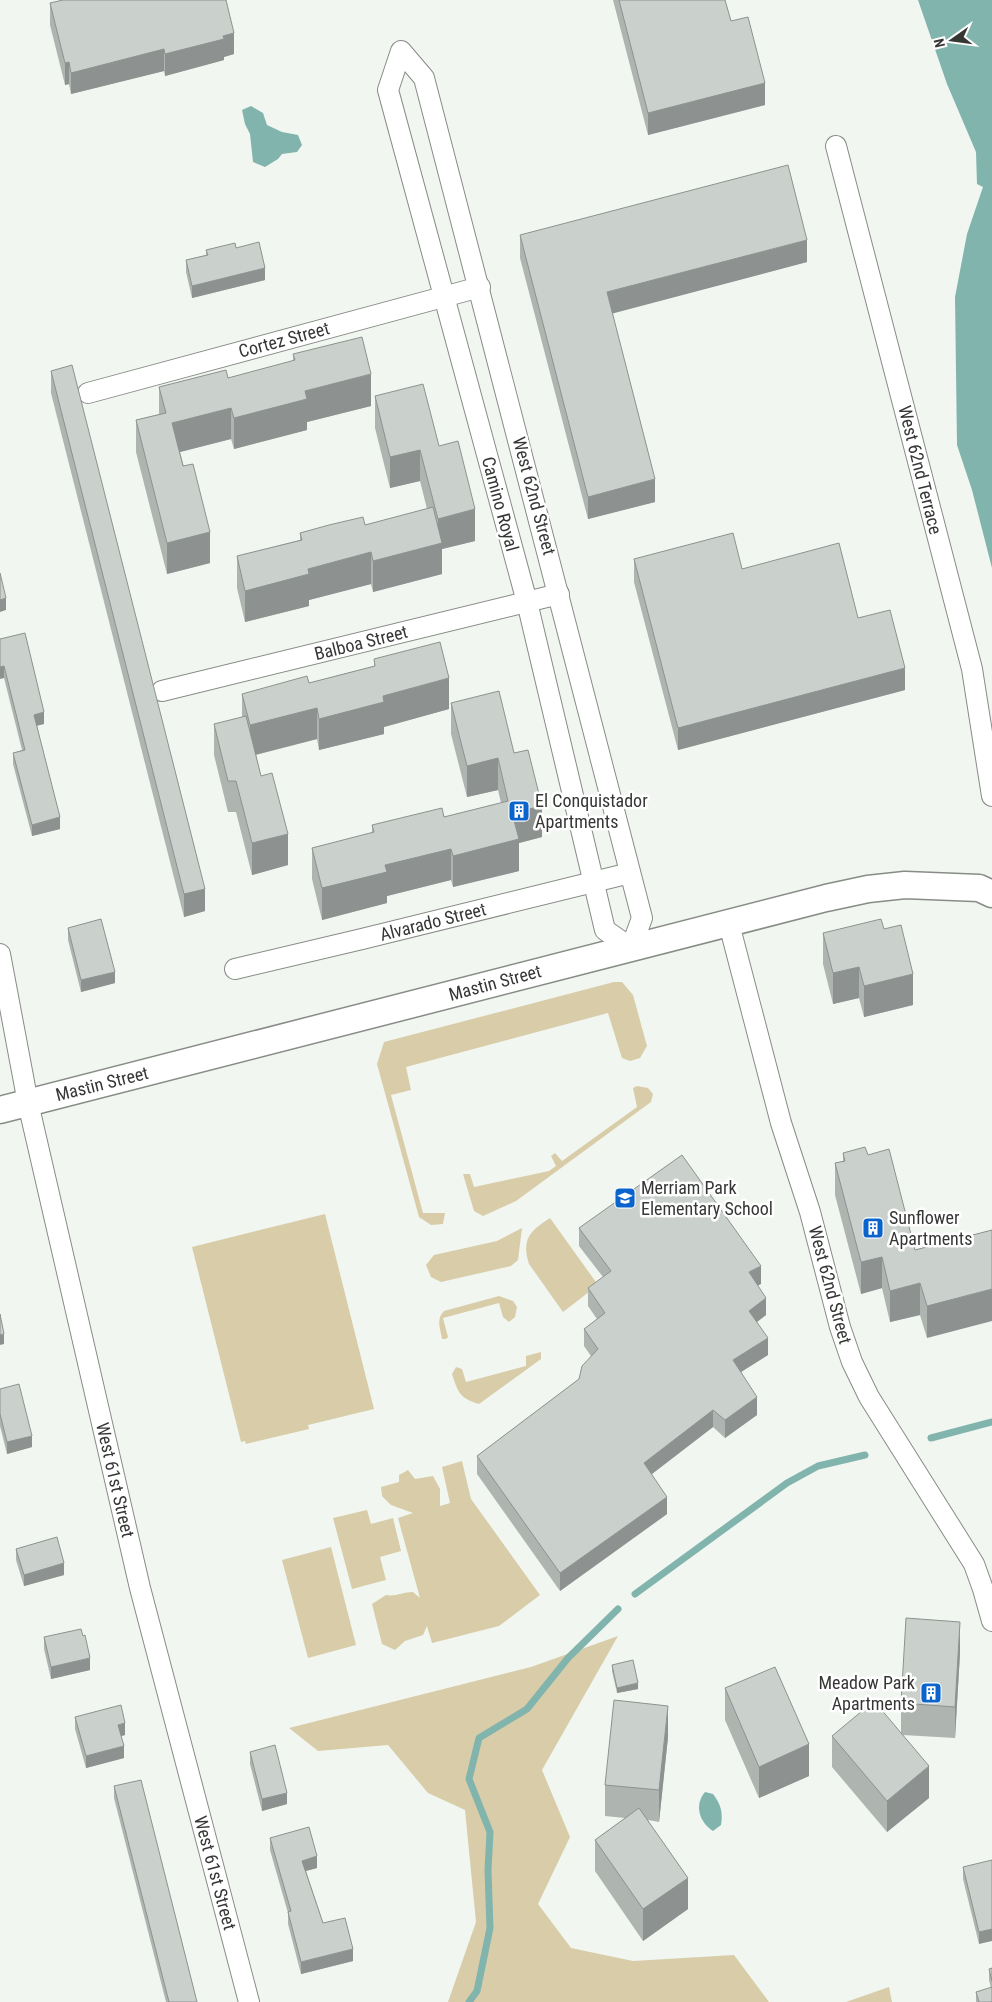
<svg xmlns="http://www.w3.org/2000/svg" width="992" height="2002" font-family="'Roboto Condensed',sans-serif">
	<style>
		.green { fill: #d8cda8 }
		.water { fill: #82b4ae }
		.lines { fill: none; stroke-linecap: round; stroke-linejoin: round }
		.stream { stroke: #82b4ae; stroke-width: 7 }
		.minor-casing { stroke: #878c86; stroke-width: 22 }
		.tertiary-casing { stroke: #878c86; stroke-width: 29 }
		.minor { stroke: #fff; stroke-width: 20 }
		.tertiary { stroke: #fff; stroke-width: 26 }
		.wall { fill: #aeb4b0 }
		.shaded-wall { fill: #8d9290 }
		.building { fill: #cad1cd; stroke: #8d9290 }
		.labels { text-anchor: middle; stroke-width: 5; stroke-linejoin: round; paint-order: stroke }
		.street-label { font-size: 18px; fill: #353735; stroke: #fff }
		.poi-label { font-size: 18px; fill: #353735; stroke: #fff; text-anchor: start }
	</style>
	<rect width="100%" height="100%" fill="#f1f6f0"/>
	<g class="green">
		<polygon points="614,982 622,982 633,995 647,1046 640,1058 630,1061 622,1058 608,1013 406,1067 411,1090 391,1095 423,1213 445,1213 443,1224 431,1225 419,1217 377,1064 384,1042"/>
		<polygon points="637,1086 648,1088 653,1094 651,1102 516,1201 483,1216 474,1211 463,1174 470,1174 474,1187 549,1171 556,1166 551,1156 555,1153 562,1161 637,1107 633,1088"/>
		<polygon points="325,1214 374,1409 308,1425 309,1429 246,1444 245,1441 241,1442 192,1247"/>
		<path d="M550 1218 598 1285 563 1312 529 1264C521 1239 530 1231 550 1218Z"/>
		<polygon points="522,1228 518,1260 511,1266 441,1282 431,1277 426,1265 434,1255 497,1241"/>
		<path d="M499 1296 513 1301 517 1307 515 1317 509 1322 503 1317 499 1303 443 1318 448 1337 446 1339H442C440 1328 436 1319 444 1311Z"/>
		<path d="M541 1352V1359L479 1404C460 1398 458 1393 452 1374L456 1367 462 1369 466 1382 526 1366V1356Z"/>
		<path d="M462 1461 471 1499 540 1595 499 1626 432 1643 427 1626 423 1635 405 1641 395 1650 382 1644 372 1604 386 1595C395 1597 403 1592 413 1592L420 1598 398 1518 413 1513 391 1505 382 1496 381 1487 399 1482V1475L408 1470 415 1479 433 1476 440 1489V1506L450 1503 442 1467Z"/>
		<polygon points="367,1510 371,1524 393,1518 401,1551 380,1557 386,1580 352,1589 333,1518"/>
		<polygon points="331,1547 356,1645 308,1658 282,1560"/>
		<polygon points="618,1636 542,1770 570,1837 538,1904 571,1948 633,1961 734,1955 769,2002 448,2002 476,1922 465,1810 428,1793 388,1745 318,1751 289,1728 531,1667"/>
		<polygon points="889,1987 892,2002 846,2002"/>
	</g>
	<g class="water">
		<polygon points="918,0 992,0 992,568 972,490 957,445 955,297 967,234 983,187 977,184 976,152 947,84"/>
		<polygon points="251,106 263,113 267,125 282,132 298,135 302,145 297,152 282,154 278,159 265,167 253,162 250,134 245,124 242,110"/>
		<path d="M705 1792 713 1794C721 1804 723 1813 721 1825L713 1831C699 1822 694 1805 705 1792Z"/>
	</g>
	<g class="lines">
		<g class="stream">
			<polyline points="931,1438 992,1422"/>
			<polyline points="635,1594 787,1483 818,1466 865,1455"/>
			<polyline points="469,2002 477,1991 490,1928 488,1870 490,1832 469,1779 479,1738 527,1709 568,1658 618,1609"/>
		</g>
		<g class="minor-casing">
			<g id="minor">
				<polygon points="401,51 424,78 642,918 631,948 605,930 527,602 388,90"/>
				<polyline points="836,146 972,669 992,796"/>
				<polyline points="88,393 480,287"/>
				<polyline points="162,691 559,594"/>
				<polyline points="729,924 781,1123 810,1212 840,1327 852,1362 869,1397 974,1564 983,1589 992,1621"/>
				<polyline points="0,954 28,1103 140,1588 249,2002"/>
				<polyline points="235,969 362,939 630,873"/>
			</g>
		</g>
		<g class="tertiary-casing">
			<polyline id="tertiary" points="0,1110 826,898 868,889 905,885 979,888 992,894"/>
		</g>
		<use href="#minor" class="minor"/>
		<use href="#tertiary" class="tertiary"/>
	</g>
	<g class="wall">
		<polygon points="59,0 226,0 234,54 224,57 224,60 165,76 164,71 71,94 69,84 65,85 50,25 50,3 60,1"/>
		<polygon points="613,0 725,0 731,21 765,105 648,135"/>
		<polygon points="520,235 807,262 612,313 655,502 588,519 520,258"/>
		<polygon points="236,248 265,280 192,298 186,272 186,260 206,255 206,250"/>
		<polygon points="293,354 371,406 307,422 307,430 234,449 231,439 180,452 210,563 167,574 136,452 136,420 159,414 159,387 228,378 293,361"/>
		<polygon points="51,371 205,911 184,917 51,393"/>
		<polygon points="375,396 439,446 475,541 442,549 442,574 373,592 371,584 309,600 309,606 245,622 237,588 237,556 300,540 300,533 365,525 427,509 420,481 390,488 375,428"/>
		<polygon points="634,559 742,569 858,618 905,690 678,750 634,582"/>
		<polygon points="0,639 44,724 37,726 60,829 32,836 13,764 13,753 22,750 4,678"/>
		<polygon points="374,659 449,709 384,727 384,734 319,750 317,739 256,755 261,776 288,865 252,875 236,812 228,812 214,755 214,724 242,717 242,694 309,683 374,666"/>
		<polygon points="451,703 514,753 542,837 519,843 519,871 453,887 451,880 387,896 387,903 322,920 312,879 312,848 372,833 372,825 444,817 501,803 498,790 467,797 451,734"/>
		<polygon points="68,928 115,983 81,992 68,940"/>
		<polygon points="884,929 913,1005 864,1017 859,998 833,1004 823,964 823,933"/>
		<polygon points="843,1153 868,1155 915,1250 992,1230 927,1338 920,1315 890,1322 882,1288 861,1294 835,1195 835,1163 843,1161"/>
		<polygon points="579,1228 761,1284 757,1285 766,1315 757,1322 768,1355 741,1372 757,1415 725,1438 713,1427 652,1474 667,1514 560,1591 477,1474 477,1456 579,1379 591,1356 584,1346 584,1329 597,1319 588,1306 588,1288 603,1277 579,1246"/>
		<polygon points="0,1389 32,1447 7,1454 0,1426"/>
		<polygon points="16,1549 64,1575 24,1586 16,1560"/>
		<polygon points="44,1637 90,1670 51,1679 44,1649"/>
		<polygon points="960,1653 955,1738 903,1735 929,1798 887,1832 832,1767 832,1736 901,1732 901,1703"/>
		<polygon points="612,1665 638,1689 617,1693 612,1671"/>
		<polygon points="725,1688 809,1776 759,1798 725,1720"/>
		<polygon points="75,1717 125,1735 121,1736 124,1758 86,1768 75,1729"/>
		<polygon points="668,1737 659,1822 648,1820 688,1909 643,1941 595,1871 595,1840 625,1818 605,1816 605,1785"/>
		<polygon points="250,1752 287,1804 262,1811 250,1764"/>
		<polygon points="114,1786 197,2002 166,2002 114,1798"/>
		<polygon points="270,1838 317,1868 306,1871 323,1923 353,1961 301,1974 288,1924 288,1913 270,1850"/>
		<polygon points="992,1862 979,1944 963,1879 963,1867"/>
		<polygon points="992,1968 992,2002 976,2002 976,1992 991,1988 989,1980 989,1969"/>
	</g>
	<g class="shaded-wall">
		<polygon points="234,33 234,54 224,57 224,60 165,76 165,54"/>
		<polygon points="164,49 164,71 71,94 71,73"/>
		<polygon points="69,62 69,84 65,85 65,63"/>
		<polygon points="765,83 765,105 648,135 648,113"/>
		<polygon points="807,240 807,262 607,315 607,292"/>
		<polygon points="265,268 265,280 192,298 192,286"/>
		<polygon points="371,374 371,406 307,422 307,430 234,449 234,418 305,391"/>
		<polygon points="231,408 231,439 172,454 172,423"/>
		<polygon points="420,450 420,481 390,488 390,457"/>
		<polygon points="655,479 655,502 588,519 588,497"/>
		<polygon points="475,509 475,541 442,549 442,574 373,592 373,561 438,544 438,519"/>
		<polygon points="210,532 210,563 167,574 167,543"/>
		<polygon points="371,552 371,584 309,600 309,606 245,622 245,591 308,569"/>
		<polygon points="6,598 6,610 0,612 0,600"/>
		<polygon points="4,666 4,678 0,679 0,667"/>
		<polygon points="905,668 905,690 678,750 678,728"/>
		<polygon points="449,678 449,709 384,727 384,734 319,750 319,719 383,696"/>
		<polygon points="317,708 317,739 250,756 250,725"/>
		<polygon points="44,712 44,724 34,726 34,715"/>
		<polygon points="498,758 498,790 467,797 467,766"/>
		<polygon points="542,806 542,837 519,843 519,871 453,887 453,856 512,813"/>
		<polygon points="60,817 60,829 32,836 32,825"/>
		<polygon points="288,834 288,865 252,875 252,843"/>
		<polygon points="451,849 451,880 387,896 387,903 322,920 322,888 385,865"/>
		<polygon points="205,889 205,911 184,917 184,894"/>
		<polygon points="859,967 859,998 833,1004 833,973"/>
		<polygon points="115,972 115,983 81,992 81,980"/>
		<polygon points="913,974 913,1005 864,1017 864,986"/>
		<polygon points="882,1257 882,1288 861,1294 861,1262"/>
		<polygon points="761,1266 761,1284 749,1290 749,1272"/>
		<polygon points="920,1283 920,1315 890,1322 890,1291"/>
		<polygon points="992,1289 992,1321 927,1338 927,1306"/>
		<polygon points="766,1298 766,1315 749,1328 749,1311"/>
		<polygon points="4,1334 4,1344 0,1345 0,1335"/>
		<polygon points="768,1338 768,1355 733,1377 733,1360"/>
		<polygon points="757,1397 757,1415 725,1438 725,1420"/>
		<polygon points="713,1410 713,1427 644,1480 644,1463"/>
		<polygon points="32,1436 32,1447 7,1454 7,1442"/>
		<polygon points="667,1497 667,1514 560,1591 560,1573"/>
		<polygon points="64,1563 64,1575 24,1586 24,1575"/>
		<polygon points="960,1622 960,1653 955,1738 955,1707"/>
		<polygon points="90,1658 90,1670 51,1679 51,1667"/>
		<polygon points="638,1683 638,1689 617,1693 617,1688"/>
		<polygon points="668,1706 668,1737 659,1822 659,1790"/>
		<polygon points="125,1723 125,1735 118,1737 118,1725"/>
		<polygon points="809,1744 809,1776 759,1798 759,1767"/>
		<polygon points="124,1746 124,1758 86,1768 86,1756"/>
		<polygon points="929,1766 929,1798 887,1832 887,1801"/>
		<polygon points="287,1793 287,1804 262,1811 262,1799"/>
		<polygon points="317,1856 317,1868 302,1872 302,1861"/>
		<polygon points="688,1878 688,1909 643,1941 643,1909"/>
		<polygon points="992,1929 992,1941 979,1944 979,1932"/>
		<polygon points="353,1949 353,1961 301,1974 301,1962"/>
	</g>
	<g class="building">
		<polygon points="63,0 226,0 234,33 223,36 224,39 165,54 164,49 71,73 69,62 65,63 50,3"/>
		<polygon points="619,0 725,0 731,21 748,17 765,83 648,113"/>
		<polygon points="788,165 807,240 607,292 655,479 588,497 520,235"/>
		<polygon points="259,242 265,268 192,286 186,260 208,255 206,250 235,243 236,248"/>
		<polygon points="362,337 371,374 305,391 307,399 234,418 231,408 172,423 183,466 193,464 210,532 167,543 136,420 166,413 159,387 226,370 228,378 295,360 293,354"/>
		<polygon points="72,365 205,889 184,894 51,371"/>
		<polygon points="423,384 439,446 458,441 475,509 438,519 420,450 390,457 375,396"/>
		<polygon points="433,507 442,543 373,561 371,552 308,569 309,574 245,591 237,556 302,540 300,533 329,525 363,517 365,525"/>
		<polygon points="733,533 742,569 839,543 858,618 890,610 905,668 678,728 634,559"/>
		<polygon points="0,573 6,598 0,600"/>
		<polygon points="25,633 44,712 34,715 60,817 32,825 13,753 25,750 4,666 0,667 0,639"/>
		<polygon points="440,642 449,678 383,696 384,702 319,719 317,708 250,725 242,694 307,676 309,683 375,666 374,659"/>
		<polygon points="499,691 514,753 528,750 542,806 512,813 519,839 453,856 451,849 385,865 387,872 322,888 312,848 374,832 372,825 442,808 444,817 508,801 498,758 467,766 451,703"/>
		<polygon points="246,716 261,776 272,773 288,834 252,843 236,781 228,781 214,724"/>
		<polygon points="101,919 115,972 81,980 68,928"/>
		<polygon points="881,919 884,929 901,925 913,974 864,986 859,967 833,973 823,933"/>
		<polygon points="865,1147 868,1155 889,1149 915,1250 992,1230 992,1289 927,1306 920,1283 890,1291 882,1257 861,1262 835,1163 845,1161 843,1153"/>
		<polygon points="682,1155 761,1266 749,1272 766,1298 749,1311 768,1338 733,1360 757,1397 725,1420 713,1410 644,1463 667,1497 560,1573 477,1456 579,1379 582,1366 598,1349 584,1329 605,1313 588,1288 611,1271 579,1228"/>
		<polygon points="0,1314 4,1334 0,1335"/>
		<polygon points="19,1384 32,1436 7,1442 0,1414 0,1389"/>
		<polygon points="57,1537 64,1563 24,1575 16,1549"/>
		<polygon points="906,1618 960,1622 955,1707 901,1703"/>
		<polygon points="81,1629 83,1636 85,1635 90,1658 51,1667 44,1637"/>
		<polygon points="633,1660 638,1683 617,1688 612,1665"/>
		<polygon points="775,1667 809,1744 759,1767 725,1688"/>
		<polygon points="614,1700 668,1706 659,1790 605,1785"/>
		<polygon points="874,1701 929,1766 887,1801 832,1736"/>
		<polygon points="121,1705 125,1723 118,1725 124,1746 86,1756 75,1717"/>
		<polygon points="275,1745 287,1793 262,1799 250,1752"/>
		<polygon points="141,1780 197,2002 169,2002 114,1786"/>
		<polygon points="639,1808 688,1878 643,1909 595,1840"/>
		<polygon points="309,1827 317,1856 302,1861 323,1923 345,1918 353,1949 301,1962 288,1912 291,1911 270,1838"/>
		<polygon points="992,1860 992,1929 979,1932 963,1867"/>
		<polygon points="992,1968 992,1981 989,1969"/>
		<polygon points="992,1987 992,2002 979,2002 976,1992"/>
	</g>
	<defs>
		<g id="building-square" transform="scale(1.125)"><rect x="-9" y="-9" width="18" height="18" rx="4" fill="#0b63cc" stroke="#fff"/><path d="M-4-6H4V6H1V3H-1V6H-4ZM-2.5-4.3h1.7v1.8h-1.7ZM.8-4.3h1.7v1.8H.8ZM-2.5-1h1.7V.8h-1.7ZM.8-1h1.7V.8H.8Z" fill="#fff"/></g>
		<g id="school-square" transform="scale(1.125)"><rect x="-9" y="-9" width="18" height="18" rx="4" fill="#0b63cc" stroke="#fff"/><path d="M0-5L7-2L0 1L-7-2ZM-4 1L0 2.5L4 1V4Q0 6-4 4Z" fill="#fff"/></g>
	</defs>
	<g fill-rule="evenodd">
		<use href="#building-square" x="519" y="811"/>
		<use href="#school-square" x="625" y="1198"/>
		<use href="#building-square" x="873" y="1228"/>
		<use href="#building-square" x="931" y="1693"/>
	</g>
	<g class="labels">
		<g class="street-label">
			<text transform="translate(284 340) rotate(-15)" y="6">Cortez Street</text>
			<text transform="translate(920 470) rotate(76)" y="6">West 62nd Terrace</text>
			<text transform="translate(534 496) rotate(75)" y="6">West 62nd Street</text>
			<text transform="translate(500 504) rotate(75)" y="6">Camino Royal</text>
			<text transform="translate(361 643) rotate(-14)" y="6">Balboa Street</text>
			<text transform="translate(433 922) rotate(-14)" y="6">Alvarado Street</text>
			<text transform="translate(495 983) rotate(-15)" y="6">Mastin Street</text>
			<text transform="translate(102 1084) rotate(-14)" y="6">Mastin Street</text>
			<text transform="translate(830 1285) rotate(75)" y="6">West 62nd Street</text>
			<text transform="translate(115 1480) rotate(77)" y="6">West 61st Street</text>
			<text transform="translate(215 1873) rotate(75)" y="6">West 61st Street</text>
		</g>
		<g class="poi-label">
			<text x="535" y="807">El Conquistador<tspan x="535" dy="21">Apartments</tspan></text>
			<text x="641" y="1194">Merriam Park<tspan x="641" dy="21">Elementary School</tspan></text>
			<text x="889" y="1224">Sunflower<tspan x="889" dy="21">Apartments</tspan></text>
			<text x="915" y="1689" text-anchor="end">Meadow Park<tspan x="915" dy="21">Apartments</tspan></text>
		</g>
	</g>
	<g transform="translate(952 40) rotate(256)" stroke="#ffffff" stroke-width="4" paint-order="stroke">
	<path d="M0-4L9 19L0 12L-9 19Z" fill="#353735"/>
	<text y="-8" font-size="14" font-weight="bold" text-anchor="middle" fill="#353735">N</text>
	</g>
</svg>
